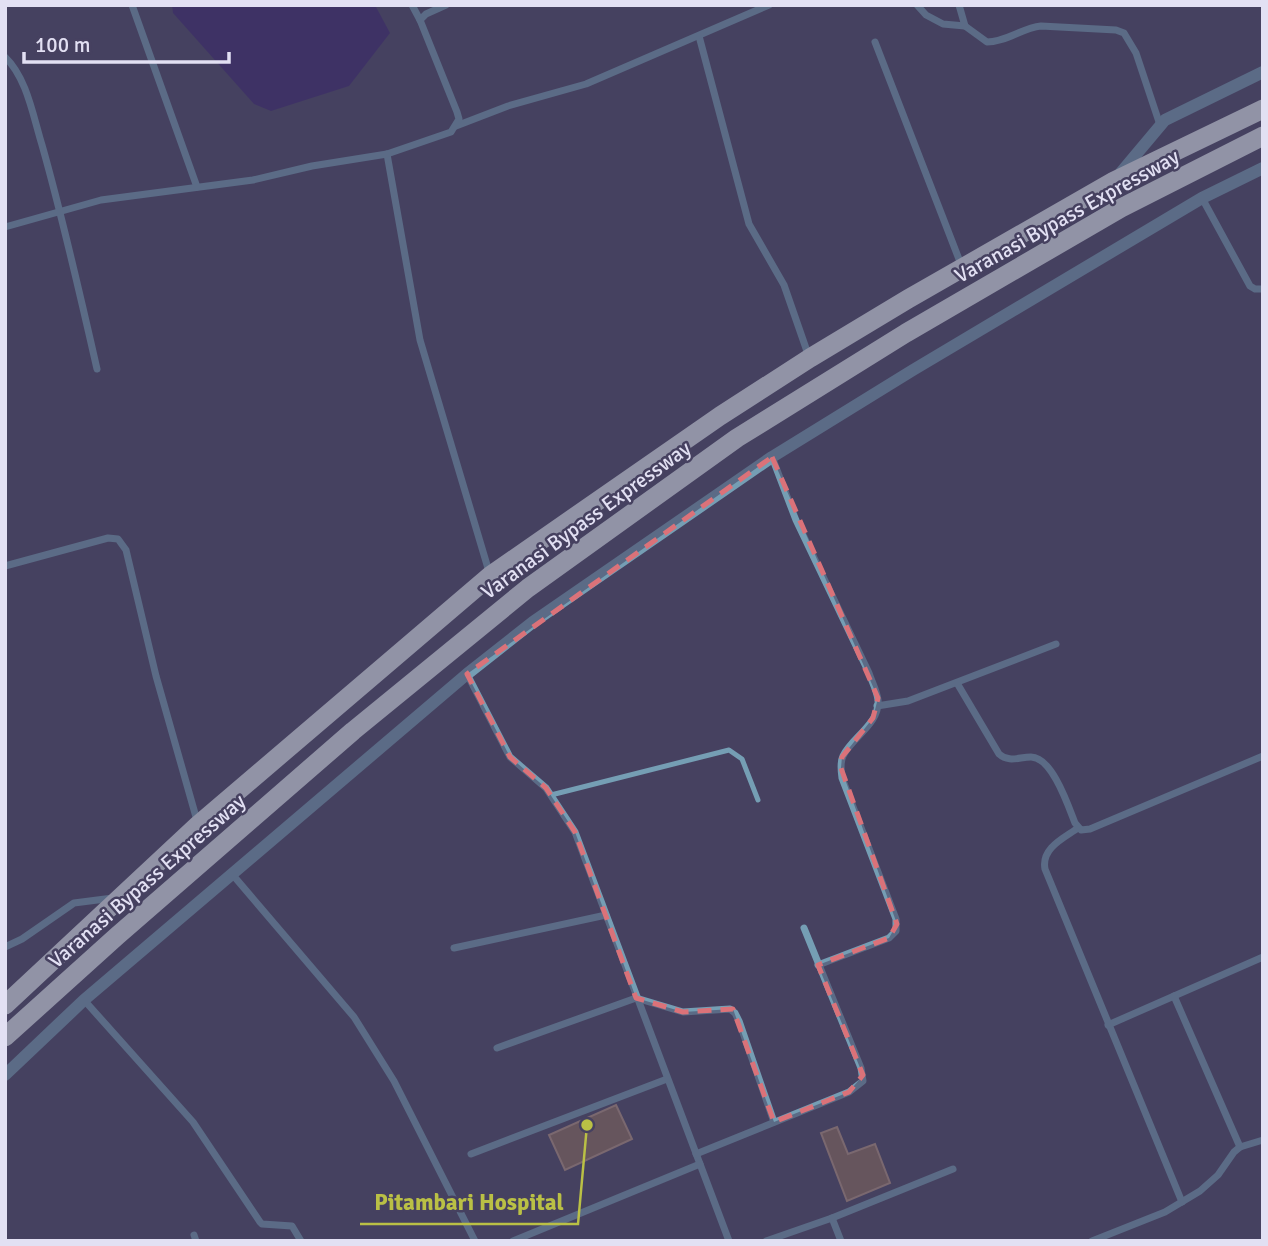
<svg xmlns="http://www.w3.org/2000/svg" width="1268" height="1246" font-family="Signika,sans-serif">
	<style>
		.water { fill: #37216b }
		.building { fill: #8f6d59; stroke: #ba9782; stroke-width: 2 }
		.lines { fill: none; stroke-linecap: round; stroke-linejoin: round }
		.service { stroke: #759eb4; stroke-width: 5 }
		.minor { stroke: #759eb4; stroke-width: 7 }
		.tertiary { stroke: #759eb4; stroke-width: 12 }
		.trunk { stroke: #edf5fa; stroke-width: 19 }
		.marked { fill: none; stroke: #db7279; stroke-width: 5; stroke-dasharray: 14 9; stroke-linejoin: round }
		.labels { text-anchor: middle; stroke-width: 5; stroke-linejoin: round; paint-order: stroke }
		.street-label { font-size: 21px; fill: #e2e0f3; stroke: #464160 }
		.leader { fill: none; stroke: #bac045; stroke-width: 2.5 }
		.callout-dot { fill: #bac045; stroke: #464160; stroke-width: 2.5 }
		.callout-label { font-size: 23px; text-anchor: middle; font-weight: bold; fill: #bac045; stroke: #464160; stroke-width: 5; stroke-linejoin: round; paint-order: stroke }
	</style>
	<rect width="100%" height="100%" fill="#464160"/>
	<polygon class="water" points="172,5 375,5 390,33 349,86 271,111 254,104 173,13"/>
	<g class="building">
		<polygon points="616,1105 632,1139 565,1170 549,1135"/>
		<polygon points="837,1127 848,1154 875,1144 890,1183 847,1201 821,1133"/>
	</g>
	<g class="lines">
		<polyline class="service" points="551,795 729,750 742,759 758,800"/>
		<g class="minor">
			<polyline points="132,5 197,187"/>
			<polyline points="412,5 420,20"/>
			<path d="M917 5 926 15 943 24 965 26 987 42C1006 42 1022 28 1041 26L1116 30 1124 33 1136 53 1160 125"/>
			<polyline points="959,5 965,26"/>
			<polyline points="699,36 749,224 784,285 809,357"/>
			<polyline points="875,42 962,267"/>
			<path d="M5 57C27 78 33 116 42 145 63 219 80 294 97 369"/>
			<polyline points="456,126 508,106 586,84 769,5"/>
			<polyline points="387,154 420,340 490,575"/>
			<polyline points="1202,198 1250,286 1255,289 1263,289"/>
			<polyline points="5,227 101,200 253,180 312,166 387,154 451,132 459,119 457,112 420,20 426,14 446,5"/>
			<path d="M772 457 796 520 869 673C872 682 877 691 878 700 880 724 852 737 843 756 840 762 841 771 842 778L896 919V931L889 938 818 965"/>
			<polyline points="5,566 108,538 118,539 126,550 156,676 198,824"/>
			<polyline points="467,674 510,757 546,788 575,832 729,1241"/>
			<path d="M957 683 999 754C1009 763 1019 757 1031 757 1052 757 1068 805 1075 823L1081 830 1090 829 1263 756"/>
			<polyline points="877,706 908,701 1056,644"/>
			<path d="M1078 828C1064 838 1041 848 1045 869L1182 1202"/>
			<polyline points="232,874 354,1017 394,1081 475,1241"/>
			<polyline points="5,947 22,939 74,903 113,898"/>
			<polyline points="454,948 606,915"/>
			<polyline points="1174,996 1240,1147"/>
			<polyline points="84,1000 193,1122 260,1222 262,1224 292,1226 301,1241"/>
			<polyline points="1108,1025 1263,957"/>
			<polyline points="497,1048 636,998 683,1012 730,1009 735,1013 739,1021 774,1122"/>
			<polyline points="471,1154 667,1079"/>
			<polyline points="696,1154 849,1092 863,1081 861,1068 804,928"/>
			<polyline points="832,1218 953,1169"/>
			<polyline points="194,1235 196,1241"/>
			<polyline points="513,1241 700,1164"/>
			<polyline points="766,1241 832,1218 841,1241"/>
			<polyline points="1092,1241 1165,1212 1200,1191 1218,1175 1234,1152 1240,1147 1263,1140"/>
		</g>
		<g class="tertiary">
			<polyline points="1118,176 1165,120 1263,72"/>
			<polyline points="5,1075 84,1000 467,674 533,622 772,457 913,370 1202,198 1263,168"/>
		</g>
		<g class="trunk">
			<polyline points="5,1005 198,825 491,575 720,416 810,358 908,299 1114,181 1263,109"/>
			<polyline points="5,1037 117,936 353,731 528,588 737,438 906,333 1121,208 1263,136"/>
		</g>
	</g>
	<path d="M0 0H1268V1246H0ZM772 457 878 698 873 718 842 757 841 768 897 924 889 938 818 965 863 1075 849 1092 774 1122 733 1009 683 1012 636 998 575 832 546 788 510 757 467 674Z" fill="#464160" fill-opacity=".55" fill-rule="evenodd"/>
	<path class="marked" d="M772 457 878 698 873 718 842 757 841 768 897 924 889 938 818 965 863 1075 849 1092 774 1122 733 1009 683 1012 636 998 575 832 546 788 510 757 467 674Z"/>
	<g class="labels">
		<g class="street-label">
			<text transform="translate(1067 216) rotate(-29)" y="7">Varanasi Bypass Expressway</text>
			<text transform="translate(586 520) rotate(-36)" y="7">Varanasi Bypass Expressway</text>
			<text transform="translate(147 881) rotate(-41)" y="7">Varanasi Bypass Expressway</text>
		</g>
	</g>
	<path class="leader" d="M587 1125L578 1224H360"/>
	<circle class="callout-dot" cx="587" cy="1125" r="7"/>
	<g class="callout-label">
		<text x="469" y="1210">Pitambari Hospital</text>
	</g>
	<rect width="1268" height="1246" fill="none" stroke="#e2e0f3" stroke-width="14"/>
	<path d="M24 52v10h205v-10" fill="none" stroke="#e2e0f3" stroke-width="3.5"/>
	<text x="35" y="52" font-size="21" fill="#e2e0f3" stroke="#464160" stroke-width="5" paint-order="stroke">100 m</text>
</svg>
